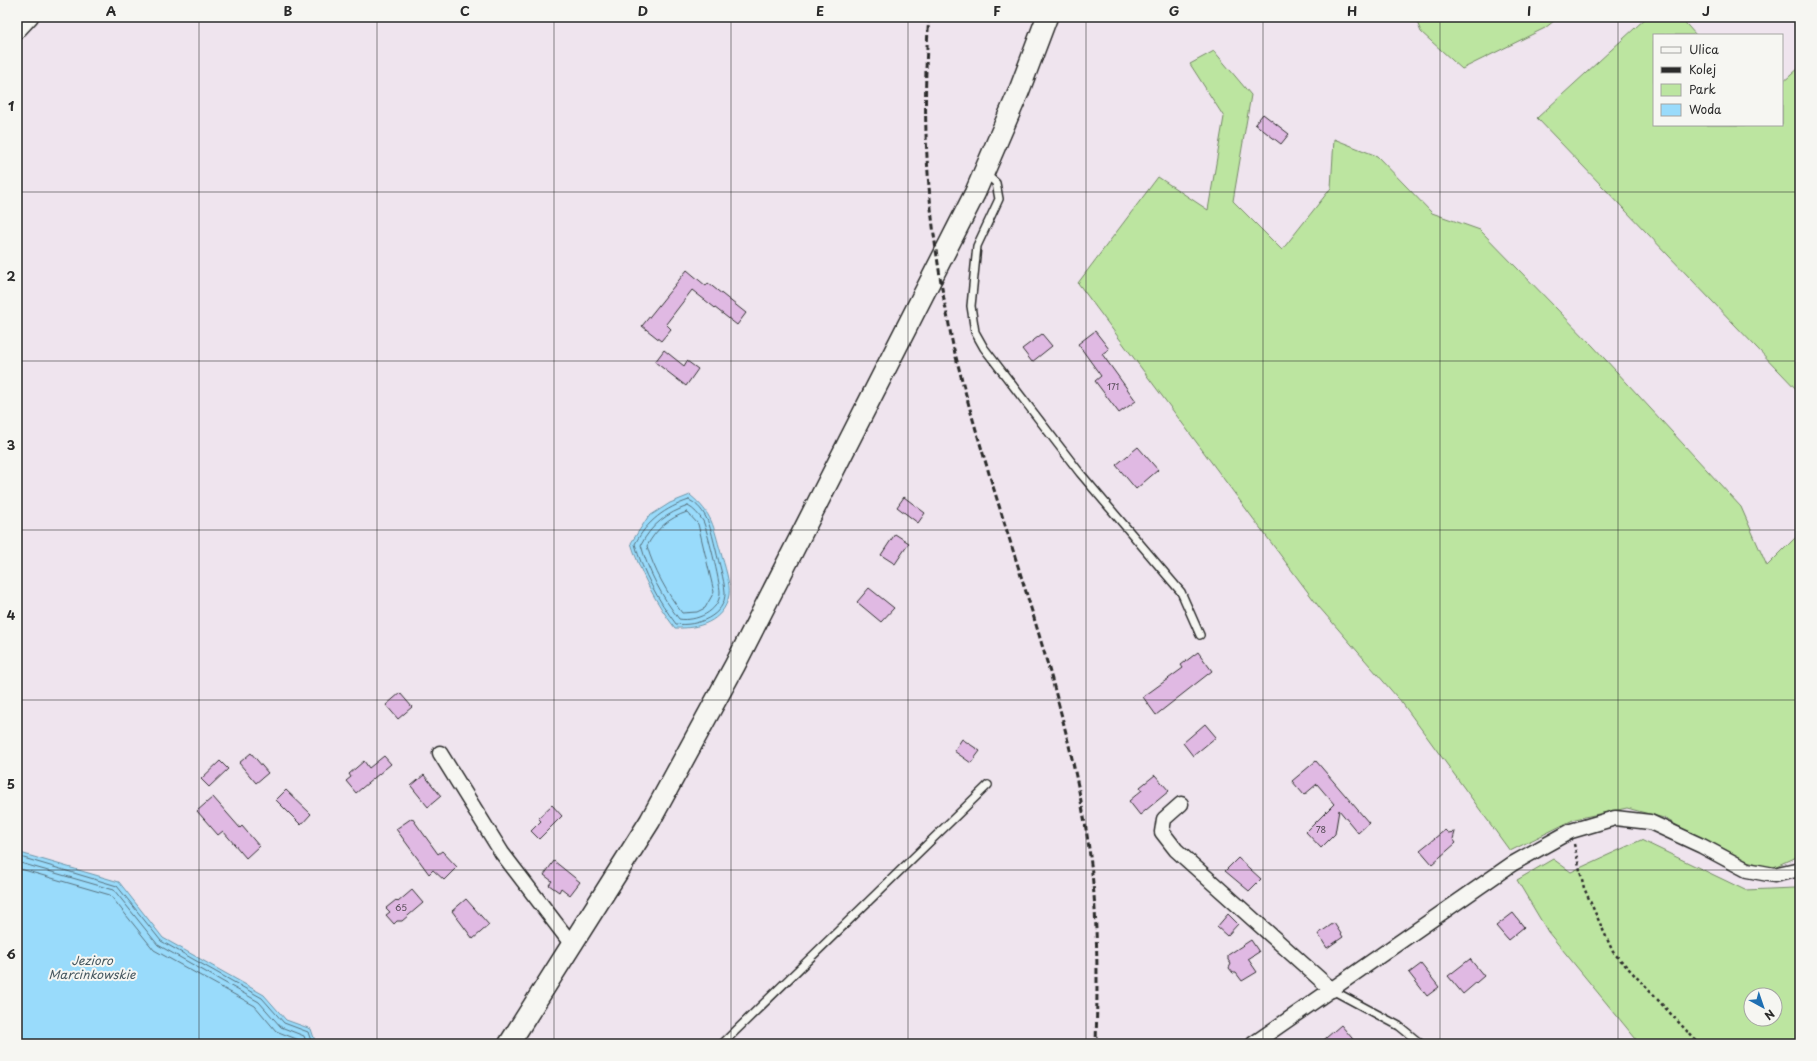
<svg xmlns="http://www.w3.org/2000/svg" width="1817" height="1061" font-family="'Playpen Sans',sans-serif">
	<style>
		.green { fill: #bce5a0; stroke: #748866; fill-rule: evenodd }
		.water { fill: #99dbfb; stroke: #6d95a8 }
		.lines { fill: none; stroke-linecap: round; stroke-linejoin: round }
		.shore { stroke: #57717e; stroke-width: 1 }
		.building { fill: #e0b9e3; stroke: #2b2b2b }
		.lane-casing { stroke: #2b2b2b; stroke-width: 10 }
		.street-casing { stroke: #2b2b2b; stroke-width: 17 }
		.secondary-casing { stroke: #2b2b2b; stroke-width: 23 }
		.path { stroke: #2b2b2b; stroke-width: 2.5; stroke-dasharray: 3 3; stroke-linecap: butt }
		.lane { stroke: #f6f6f2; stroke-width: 7 }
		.street { stroke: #f6f6f2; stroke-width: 14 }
		.secondary { stroke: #f6f6f2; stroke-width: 20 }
		.rail { stroke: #2b2b2b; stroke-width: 3; stroke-dasharray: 6 3; stroke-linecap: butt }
		.grid { fill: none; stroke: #2b2b2b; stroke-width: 1; stroke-opacity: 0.55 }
		.labels { text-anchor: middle; stroke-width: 4; stroke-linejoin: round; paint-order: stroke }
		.number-label { font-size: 9px; fill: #584e59 }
		.water-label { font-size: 12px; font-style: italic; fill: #46575f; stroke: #f6f6f2 }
		.neatline { fill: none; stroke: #2b2b2b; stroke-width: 1.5 }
		.grid-label { font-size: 13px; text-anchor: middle; font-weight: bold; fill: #2b2b2b }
	</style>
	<rect width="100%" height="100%" fill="#efe4ee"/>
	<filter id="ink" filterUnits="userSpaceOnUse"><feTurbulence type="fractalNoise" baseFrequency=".025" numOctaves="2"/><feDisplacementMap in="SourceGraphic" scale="8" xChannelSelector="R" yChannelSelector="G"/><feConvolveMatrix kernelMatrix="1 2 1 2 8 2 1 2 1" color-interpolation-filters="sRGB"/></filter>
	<g filter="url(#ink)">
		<g class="green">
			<polygon points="1415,17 1559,17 1545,28 1462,69 1421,32"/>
			<polygon points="1647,17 1680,17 1696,35 1654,35 1654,125 1782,125 1782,83 1800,67 1800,393 1537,118"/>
			<polygon points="1214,51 1251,95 1233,201 1282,250 1331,188 1334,139 1377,156 1432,213 1480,230 1593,346 1741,507 1767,566 1800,533 1800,855 1772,868 1733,857 1664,818 1627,808 1575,819 1510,851 1403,704 1319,607 1078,283 1158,177 1208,210 1224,117 1190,64"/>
			<path d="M1641 840 1745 890 1795 888 1800 886V1044H1640L1548 932 1517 880 1553 859 1571 872ZM1751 995H1775V1019H1751Z"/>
		</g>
		<g class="water">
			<path d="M690 495C713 514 713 526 721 553 724 564 731 584 729 595 724 622 698 629 675 628 655 602 641 574 631 543L648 517 670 503Z"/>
			<polygon points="17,600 20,651 17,654"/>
			<polygon points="17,852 119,882 163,938 264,995 286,1020 311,1029 316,1044 17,1044"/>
		</g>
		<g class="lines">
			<g class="shore">
				<path d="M689 500C708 509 711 531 716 550 719 564 724 578 725 592 726 616 696 627 676 624 658 600 643 573 635 544 647 521 665 508 689 500Z"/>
				<path d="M688 506C694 509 699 515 703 521 707 529 720 582 720 592 720 612 695 622 679 619 662 597 648 571 641 545 651 525 667 513 688 506Z"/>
				<path d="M687 512 698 524 714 592 705 608 697 612 682 613C667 593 654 570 647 546 656 529 669 518 687 512Z"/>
				<polyline points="17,856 117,886 161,941 262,998 284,1023 308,1032 312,1044"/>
				<polyline points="17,862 114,890 158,945 259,1002 281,1027 304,1036 307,1044"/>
				<polyline points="17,868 110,895 154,950 255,1006 276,1031 299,1040 301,1044"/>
			</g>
		</g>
		<g class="building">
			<polygon points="1263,114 1289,134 1281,144 1255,124"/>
			<polygon points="687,270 706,286 708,283 746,313 737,325 692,290 666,324 671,329 661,341 642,326"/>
			<polygon points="1095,331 1109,349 1102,354 1136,401 1119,413 1095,381 1101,376 1078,344"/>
			<polygon points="1042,334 1052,346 1032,362 1022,349"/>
			<polygon points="664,350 684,366 687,361 698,369 686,386 655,362"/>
			<polygon points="1138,447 1158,470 1136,489 1116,465"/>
			<polygon points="904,497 925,513 918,523 897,507"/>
			<polygon points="895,534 909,543 895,564 881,555"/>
			<polygon points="869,588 894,608 881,622 857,602"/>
			<polygon points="1198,652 1212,671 1156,715 1143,697 1183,668 1181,665"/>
			<polygon points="400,693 412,707 398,719 386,705"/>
			<polygon points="1205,724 1216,737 1193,756 1183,743"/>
			<polygon points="962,739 980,751 971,763 954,751"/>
			<polygon points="251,753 268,773 256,783 239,763"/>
			<polygon points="384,756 391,764 356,793 346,781 351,777 349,774 364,761 369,768"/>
			<polygon points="220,761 228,769 209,787 201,779"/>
			<polygon points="1316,761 1369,823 1358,833 1339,810 1335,834 1321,848 1306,832 1334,804 1317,784 1304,795 1292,781"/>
			<polygon points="424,775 441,796 428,807 411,786"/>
			<polygon points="1155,775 1169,791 1140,815 1129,801 1142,790 1140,787"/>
			<polygon points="286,790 311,814 301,825 276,800"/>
			<polygon points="213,797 240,828 242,826 259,846 246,858 223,831 218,835 197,811"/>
			<polygon points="552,805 562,816 539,839 531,831 541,821 538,818"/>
			<polygon points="412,818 438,854 442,851 457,867 444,880 433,870 429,874 396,829"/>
			<polygon points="1445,830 1448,833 1455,832 1453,839 1456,843 1432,864 1420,850"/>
			<polygon points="1238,858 1261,879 1249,891 1225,871"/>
			<polygon points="554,861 580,882 570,895 561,888 559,892 549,885 552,881 544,875"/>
			<polygon points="412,890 423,903 402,921 397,921 394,924 386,915 390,912 386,908 396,900 398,902"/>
			<polygon points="466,899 489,925 473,939 452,911"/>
			<polygon points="1513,913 1524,927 1508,940 1496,926"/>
			<polygon points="1228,914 1238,924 1227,936 1217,927"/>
			<polygon points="1334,923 1343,937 1327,948 1318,934"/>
			<polygon points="1251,940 1259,952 1248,959 1257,972 1242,981 1236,973 1233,973 1229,968 1231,964 1228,960 1228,955"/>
			<polygon points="1470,959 1484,976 1463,994 1448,976"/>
			<polygon points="1421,964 1439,987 1427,996 1409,973"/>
			<polygon points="1341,1025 1357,1044 1319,1044"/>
		</g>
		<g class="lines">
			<g class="lane-casing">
				<g id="lane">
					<polyline points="986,174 996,183 999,199 977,246 971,306 975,332 984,348 1080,473 1181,592 1200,635"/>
					<polyline points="1332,990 1399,1026 1421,1044"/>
					<polyline points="722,1044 988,785"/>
				</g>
			</g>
			<g class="street-casing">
				<g id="street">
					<polyline points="17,32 31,17"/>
					<polyline points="440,753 502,853 573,946"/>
					<polyline points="1181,804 1164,819 1162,832 1176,850 1332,990"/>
					<polyline points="1253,1044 1512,864 1571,831 1615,818 1650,822 1702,846 1747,870 1774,875 1800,869"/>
				</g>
			</g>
			<g class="secondary-casing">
				<polyline id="secondary" points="509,1044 650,821 735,665 975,193 1019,91 1047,17"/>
			</g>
			<polyline class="path" points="1574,844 1584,888 1613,952 1699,1044"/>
			<use href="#lane" class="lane"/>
			<use href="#street" class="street"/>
			<use href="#secondary" class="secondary"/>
			<path class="rail" d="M929 17C921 115 927 208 945 305 949 322 951 340 956 357 996 515 1059 667 1086 829 1098 900 1098 972 1096 1044"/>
		</g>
	</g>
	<path class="grid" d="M199 17V1044M377 17V1044M554 17V1044M731 17V1044M908 17V1044M1086 17V1044M1263 17V1044M1440 17V1044M1618 17V1044M17 192H1800M17 361H1800M17 530H1800M17 700H1800M17 870H1800"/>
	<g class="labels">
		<g class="number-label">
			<text x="1113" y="390">171</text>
			<text x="1321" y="833">78</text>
			<text x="401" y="911">65</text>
		</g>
		<g class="water-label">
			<text x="92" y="965">Jezioro<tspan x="92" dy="14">Marcinkowskie</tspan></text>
		</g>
	</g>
	<rect width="1817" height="1061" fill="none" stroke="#f6f6f2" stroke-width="44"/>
	<rect x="1653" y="34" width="130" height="92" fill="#f6f6f2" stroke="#a5a5a2"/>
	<rect x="1661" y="47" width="20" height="6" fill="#f6f6f2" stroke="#a5a5a2"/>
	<text x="1689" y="54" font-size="12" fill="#2b2b2b">Ulica</text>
	<rect x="1661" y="67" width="20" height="6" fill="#2b2b2b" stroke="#a5a5a2"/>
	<text x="1689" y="74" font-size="12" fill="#2b2b2b">Kolej</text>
	<rect x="1661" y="84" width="20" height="12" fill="#bce5a0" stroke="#a5a5a2"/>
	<text x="1689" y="94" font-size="12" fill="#2b2b2b">Park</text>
	<rect x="1661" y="104" width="20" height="12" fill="#99dbfb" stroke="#a5a5a2"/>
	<text x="1689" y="114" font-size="12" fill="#2b2b2b">Woda</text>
	<g transform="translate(1763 1007) rotate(140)"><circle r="19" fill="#f6f6f2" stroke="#a5a5a2"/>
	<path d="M0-3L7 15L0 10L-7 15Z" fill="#1f6fb2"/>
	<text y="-6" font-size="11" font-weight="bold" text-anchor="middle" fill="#2b2b2b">N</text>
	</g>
	<rect x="22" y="22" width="1773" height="1017" class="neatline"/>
	<g class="grid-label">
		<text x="111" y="16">A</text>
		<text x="288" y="16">B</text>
		<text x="465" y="16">C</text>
		<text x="643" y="16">D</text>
		<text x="820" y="16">E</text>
		<text x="997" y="16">F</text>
		<text x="1174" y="16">G</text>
		<text x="1352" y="16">H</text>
		<text x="1529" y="16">I</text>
		<text x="1706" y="16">J</text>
		<text x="11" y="111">1</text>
		<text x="11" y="281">2</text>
		<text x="11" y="450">3</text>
		<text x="11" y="620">4</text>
		<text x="11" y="789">5</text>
		<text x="11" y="959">6</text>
	</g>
</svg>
